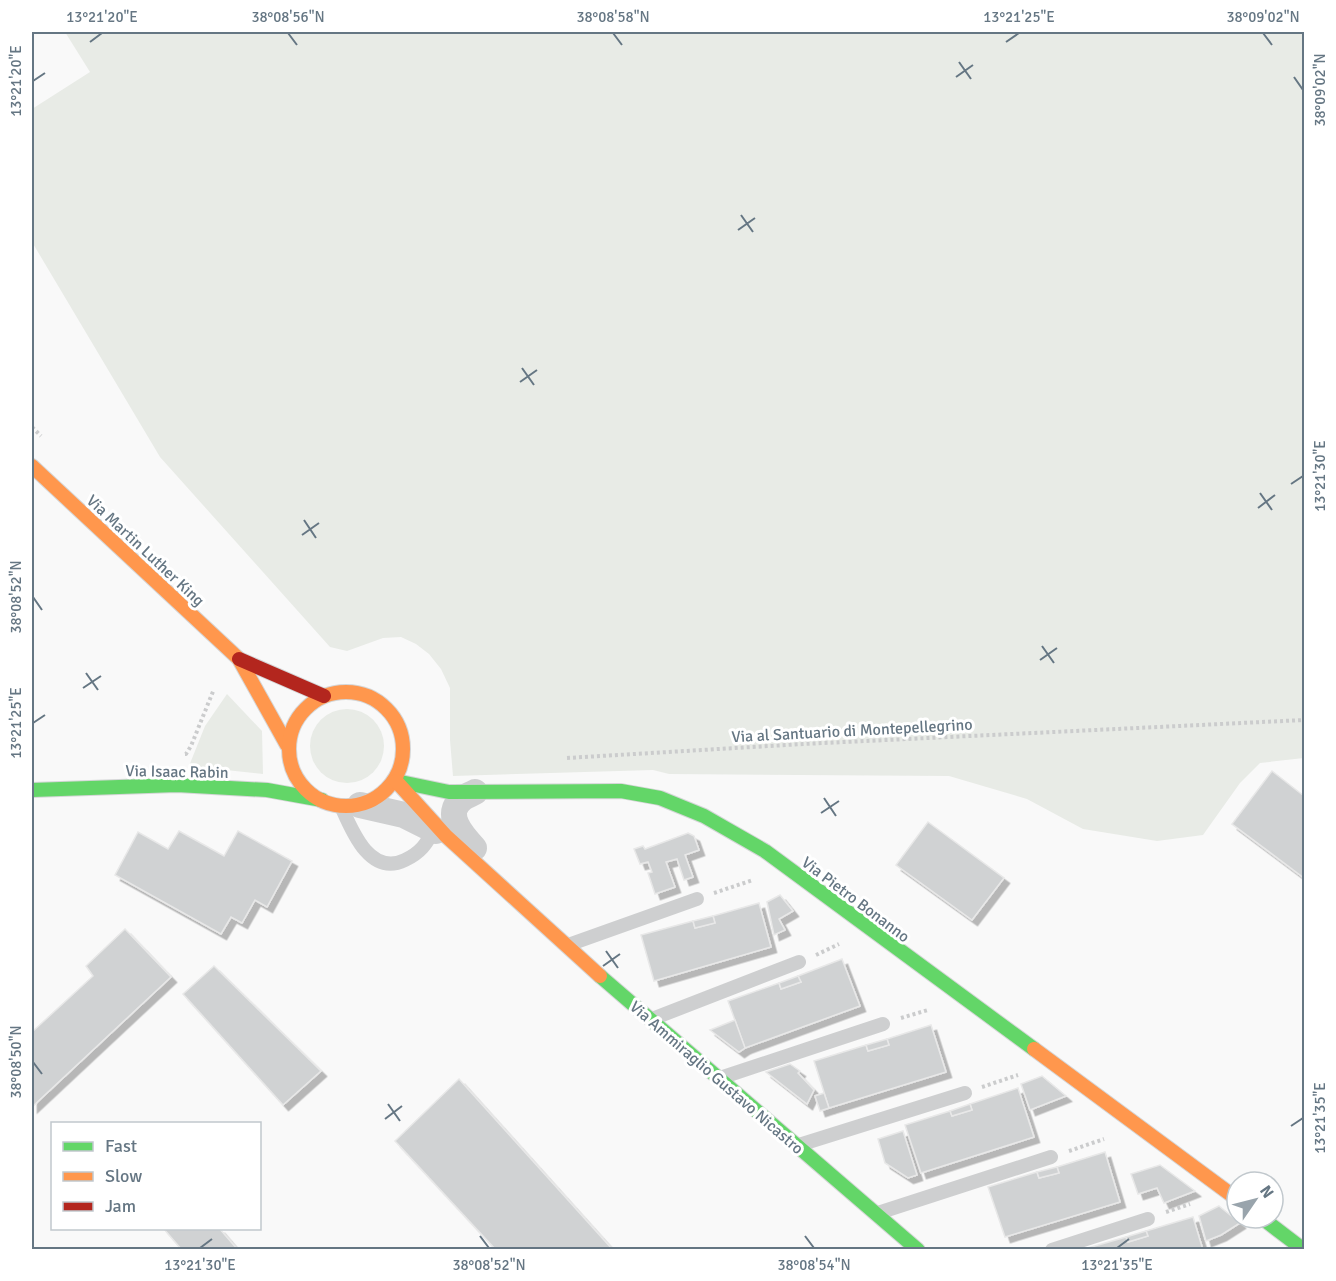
<svg xmlns="http://www.w3.org/2000/svg" width="1336" height="1281" font-family="Signika,sans-serif">
	<style>
		.green { fill: #e8ebe6 }
		.building { fill: #d0d2d3; stroke: #e8e8e8; stroke-width: 1.5; filter: url(#shadow) }
		.lines { fill: none; stroke-linecap: round; stroke-linejoin: round }
		.fast-casing { stroke: #d5d6d7; stroke-width: 16 }
		.slow-casing { stroke: #d5d6d7; stroke-width: 16 }
		.jam-casing { stroke: #d5d6d7; stroke-width: 16 }
		.path { stroke: #cbcccd; stroke-width: 4; stroke-dasharray: 3 3; stroke-linecap: butt }
		.lane { stroke: #cecfd0; stroke-width: 14 }
		.street { stroke: #cecfd0; stroke-width: 26 }
		.fast { stroke: #63d668; stroke-width: 14 }
		.slow { stroke: #ff974d; stroke-width: 14 }
		.jam { stroke: #b3261e; stroke-width: 14 }
		.ticks { fill: none; stroke: #657683; stroke-width: 2 }
		.labels { text-anchor: middle; stroke-width: 6; stroke-linejoin: round; paint-order: stroke }
		.street-label { font-size: 16px; fill: #657683; stroke: #fff }
		.neatline { fill: none; stroke: #657683; stroke-width: 2 }
		.ticks-label { font-size: 15px; text-anchor: middle; fill: #657683 }
	</style>
	<defs>
		<filter id="shadow"><feDropShadow dx="5.5" dy="5.5" stdDeviation="0" flood-color="#0004"/></filter>
	</defs>
	<rect width="100%" height="100%" fill="#f9f9f9"/>
	<g class="green">
		<polygon points="65,32 1304,32 1304,758 1260,763 1240,783 1203,835 1157,841 1083,829 1027,799 949,776 669,774 653,770 453,776 450,740 450,688 441,669 429,654 416,644 401,637 383,638 347,651 330,647 160,457 32,242 32,109 90,72"/>
		<polygon points="227,694 262,731 263,774 189,766 205,726"/>
		<circle cx="347" cy="746" r="37"/>
	</g>
	<g class="building">
		<polygon points="1272,771 1304,796 1304,878 1232,824"/>
		<polygon points="928,822 1004,878 972,920 896,865"/>
		<polygon points="179,831 224,856 238,831 292,861 267,907 255,900 242,923 231,917 221,934 115,875 138,832 168,849"/>
		<polygon points="688,833 694,836 699,850 685,855 693,877 684,880 677,859 666,862 675,887 655,894 648,873 652,872 648,862 640,864 634,849 643,846 645,849"/>
		<polygon points="780,895 793,911 779,919 785,930 774,935 767,902"/>
		<polygon points="759,903 771,947 654,981 641,935 693,921 695,928 715,923 713,916"/>
		<polygon points="713,916 715,923 695,928 693,921"/>
		<polygon points="125,929 171,977 32,1107 32,1032 93,976 86,966"/>
		<polygon points="842,959 860,1006 745,1048 728,1001 779,983 781,989 801,982 798,976"/>
		<polygon points="214,966 321,1071 283,1105 183,994"/>
		<polygon points="798,976 801,982 781,989 779,983"/>
		<polygon points="735,1020 745,1048 739,1052 710,1030"/>
		<polygon points="931,1025 946,1072 829,1108 814,1061 866,1045 868,1051 889,1045 887,1039"/>
		<polygon points="887,1039 889,1045 868,1051 866,1045"/>
		<polygon points="790,1064 800,1071 798,1073 814,1090 807,1104 766,1072"/>
		<polygon points="1042,1076 1066,1096 1030,1110 1021,1084"/>
		<polygon points="459,1079 613,1250 496,1250 395,1141"/>
		<polygon points="1018,1088 1034,1137 921,1173 905,1125 950,1111 952,1116 972,1110 970,1104"/>
		<polygon points="824,1093 829,1108 820,1111 815,1096"/>
		<polygon points="970,1104 972,1110 952,1116 950,1111"/>
		<polygon points="903,1131 917,1175 908,1178 885,1163 878,1139"/>
		<polygon points="1105,1152 1120,1202 1005,1237 988,1187 1037,1172 1039,1178 1059,1173 1057,1167"/>
		<polygon points="1160,1165 1195,1191 1164,1203 1157,1188 1138,1194 1131,1174"/>
		<polygon points="1057,1167 1059,1173 1039,1178 1037,1172"/>
		<polygon points="1219,1206 1240,1223 1221,1235 1206,1241 1199,1216"/>
		<polygon points="1193,1217 1203,1250 1081,1250 1126,1237 1128,1242 1148,1236 1146,1231"/>
		<polygon points="163,1228 219,1228 238,1250 182,1250"/>
		<polygon points="1146,1231 1148,1236 1128,1242 1126,1237"/>
	</g>
	<g class="lines">
		<g class="fast-casing">
			<g id="fast">
				<polyline points="396,781 449,792 621,791 660,798 704,816 765,851 1034,1049"/>
				<polyline points="32,790 177,785 267,790 322,800"/>
				<polyline points="600,976 918,1250"/>
				<polyline points="1262,1218 1304,1250"/>
			</g>
		</g>
		<g class="slow-casing">
			<g id="slow">
				<polyline points="32,466 239,659 287,745"/>
				<circle cx="346" cy="749" r="57"/>
				<polyline points="396,781 446,836 600,976"/>
				<polyline points="1034,1049 1237,1199"/>
			</g>
		</g>
		<g class="jam-casing">
			<polyline id="jam" points="239,659 324,696"/>
		</g>
		<g class="path">
			<polyline points="32,427 41,436"/>
			<polyline points="185,754 186,754 191,746 214,689"/>
			<polyline points="567,758 803,744 1304,720"/>
			<polyline points="714,893 753,880"/>
			<polyline points="816,955 839,944"/>
			<polyline points="901,1018 928,1010"/>
			<polyline points="982,1087 1018,1075"/>
			<polyline points="1069,1151 1104,1139"/>
			<polyline points="1166,1212 1190,1204"/>
		</g>
		<g class="lane">
			<path d="M341 806C352 831 370 877 405 860 420 853 427 844 433 830"/>
			<polyline points="568,945 697,899"/>
			<polyline points="652,1019 799,962"/>
			<polyline points="720,1078 883,1024"/>
			<polyline points="799,1145 965,1093"/>
			<polyline points="878,1213 1051,1157"/>
			<polyline points="1052,1250 1148,1219"/>
		</g>
		<g class="street">
			<polyline points="360,805 404,815 436,831"/>
			<path d="M474 848C462 835 443 814 462 799 466 796 472 794 475 792"/>
		</g>
		<use href="#fast" class="fast"/>
		<use href="#slow" class="slow"/>
		<use href="#jam" class="jam"/>
	</g>
	<path class="ticks" d="M288 33 297 45M613 33 622 45M1263 33 1272 45M90 42 102 33M1006 42 1019 33M959 62 971 79M956 77 973 65M1294 77 1303 90M33 81 45 73M741 215 753 232M738 230 755 218M522 368 534 385M520 382 537 370M1291 484 1303 476M1260 493 1272 510M1258 508 1275 495M304 520 316 538M302 535 319 523M33 597 42 610M1042 646 1054 663M1040 660 1057 648M86 673 98 690M83 688 101 676M33 723 45 715M824 798 836 816M821 813 839 801M606 951 618 968M603 966 620 954M33 1062 42 1074M388 1104 400 1121M385 1119 402 1106M1291 1126 1303 1118M480 1236 489 1248M805 1236 814 1248M200 1248 212 1239M1117 1248 1129 1239"/>
	<g class="labels">
		<g class="street-label">
			<text transform="translate(146 550) rotate(43)" y="6">Via Martin Luther King</text>
			<text transform="translate(852 730) rotate(-3)" y="6">Via al Santuario di Montepellegrino</text>
			<text transform="translate(177 771) rotate(1)" y="6">Via Isaac Rabin</text>
			<text transform="translate(856 899) rotate(37)" y="6">Via Pietro Bonanno</text>
			<text transform="translate(717 1077) rotate(41)" y="6">Via Ammiraglio Gustavo Nicastro</text>
		</g>
	</g>
	<rect width="1336" height="1281" fill="none" stroke="#ffffff" stroke-width="66"/>
	<rect x="51" y="1122" width="210" height="108" fill="#ffffff" stroke="#c1c8cd" stroke-width="1.5"/>
	<rect x="63" y="1142" width="30" height="9" fill="#63d668" stroke="#c1c8cd" stroke-width="1.5"/>
	<text x="105" y="1152" font-size="18" fill="#657683">Fast</text>
	<rect x="63" y="1172" width="30" height="9" fill="#ff974d" stroke="#c1c8cd" stroke-width="1.5"/>
	<text x="105" y="1182" font-size="18" fill="#657683">Slow</text>
	<rect x="63" y="1202" width="30" height="9" fill="#b3261e" stroke="#c1c8cd" stroke-width="1.5"/>
	<text x="105" y="1212" font-size="18" fill="#657683">Jam</text>
	<g transform="translate(1255 1200) rotate(55)"><circle r="28" fill="#ffffff" stroke="#c1c8cd" stroke-width="1.5"/>
	<path d="M0-4.5L10 22L0 15L-10 22Z" fill="#99a4ac"/>
	<text y="-9" font-size="16" font-weight="bold" text-anchor="middle" fill="#657683">N</text>
	</g>
	<rect x="33" y="33" width="1270" height="1215" class="neatline"/>
	<g class="ticks-label">
		<text x="102" y="22">13°21'20"E</text>
		<text x="288" y="22">38°08'56"N</text>
		<text x="613" y="22">38°08'58"N</text>
		<text x="1019" y="22">13°21'25"E</text>
		<text x="1263" y="22">38°09'02"N</text>
		<text transform="translate(16 81) rotate(-90)" y="5">13°21'20"E</text>
		<text transform="translate(1320 90) rotate(-90)" y="5">38°09'02"N</text>
		<text transform="translate(1320 476) rotate(-90)" y="5">13°21'30"E</text>
		<text transform="translate(16 597) rotate(-90)" y="5">38°08'52"N</text>
		<text transform="translate(16 723) rotate(-90)" y="5">13°21'25"E</text>
		<text transform="translate(16 1062) rotate(-90)" y="5">38°08'50"N</text>
		<text transform="translate(1320 1118) rotate(-90)" y="5">13°21'35"E</text>
		<text x="200" y="1270">13°21'30"E</text>
		<text x="489" y="1270">38°08'52"N</text>
		<text x="814" y="1270">38°08'54"N</text>
		<text x="1117" y="1270">13°21'35"E</text>
	</g>
</svg>
